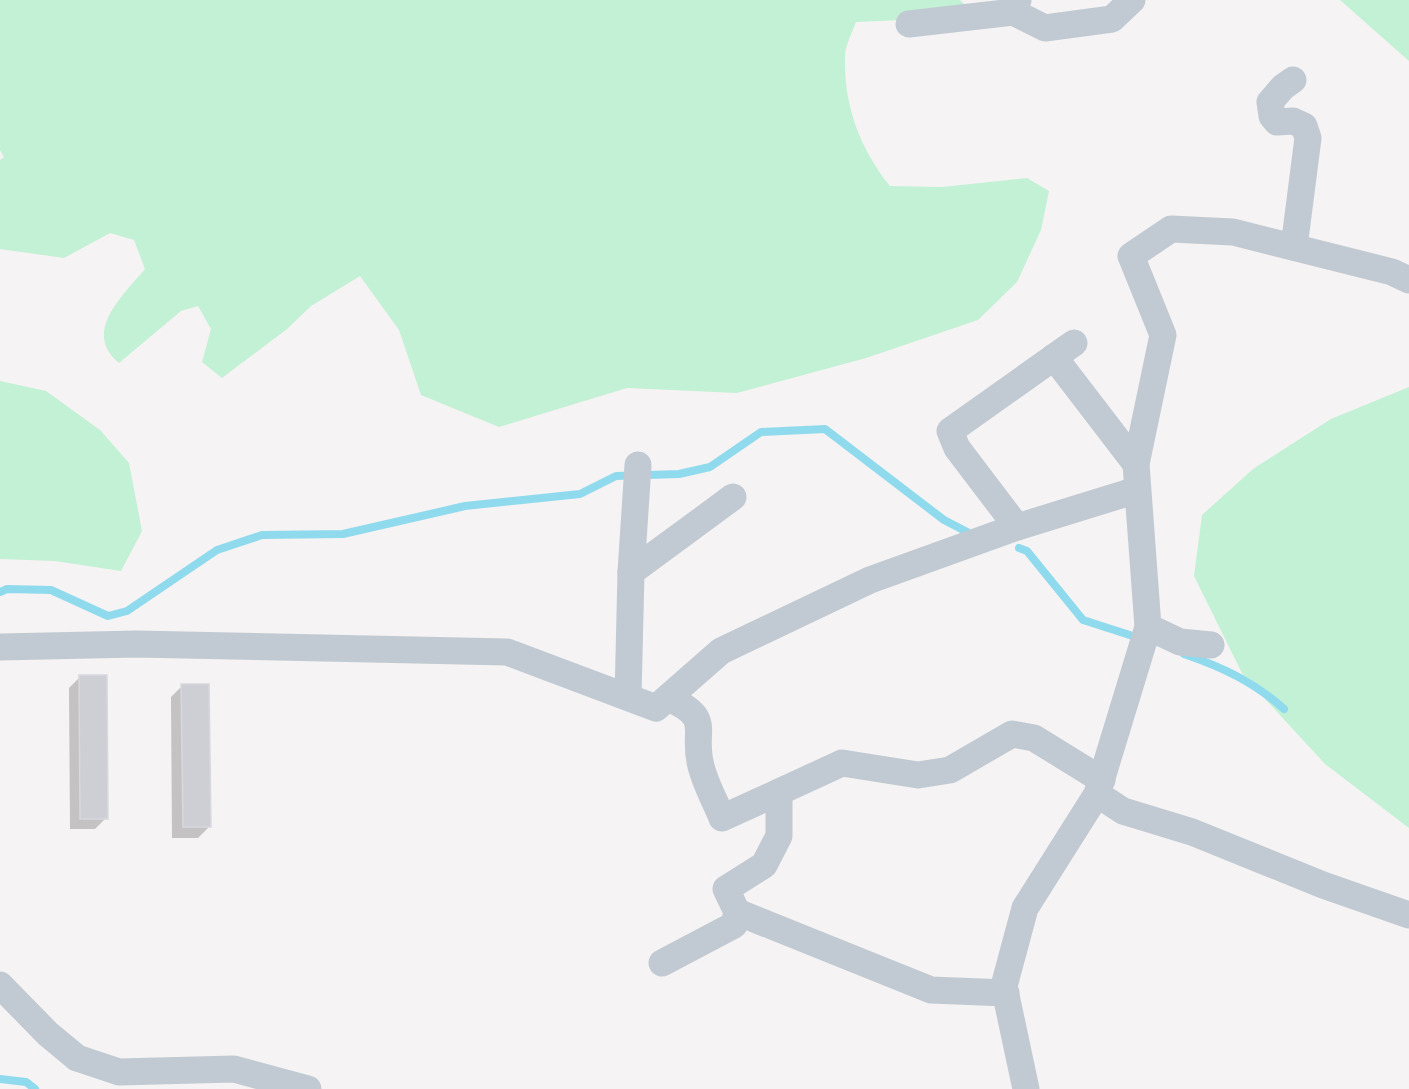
<svg xmlns="http://www.w3.org/2000/svg" width="1409" height="1089" font-family="Manrope,sans-serif">
	<style>
		.green { fill: #c3f1d5 }
		.shadow { fill: #0003 }
		.lines { fill: none; stroke-linecap: round; stroke-linejoin: round }
		.stream { stroke: #90daee; stroke-width: 8 }
		.building { fill: #cdcfd5; stroke: #d7d9de; stroke-width: 1.5 }
		.street { stroke: #c1cad2; stroke-width: 27 }
	</style>
	<rect width="100%" height="100%" fill="#f5f3f3"/>
	<g class="green">
		<path d="M0 0H960L965 5 949 18 856 22C852 33 845 46 845 57 844 107 860 148 890 186L942 187 1027 178 1049 191 1041 230 1017 282 978 320 866 358 737 393 627 388 499 427 421 395 399 330 360 276 311 306 287 329 222 378 202 362 211 329 198 306 181 311 119 363C82 333 122 296 145 269L134 240 110 233 64 258 0 249V160L4 157 0 150Z"/>
		<polygon points="1340,0 1409,0 1409,61"/>
		<polygon points="0,381 46,391 100,430 129,463 142,531 121,571 55,561 0,559"/>
		<polygon points="1409,387 1409,828 1325,764 1243,675 1194,576 1202,515 1253,469 1331,419"/>
	</g>
	<g class="shadow">
		<polygon points="80,677 106,818 95,829 70,829 69,688"/>
		<polygon points="182,686 209,827 198,838 172,838 171,697"/>
	</g>
	<g class="lines">
		<g class="stream">
			<polyline points="1019,548 1027,551 1083,620 1139,638"/>
			<polyline points="0,592 7,589 51,590 108,616 127,611 217,550 262,535 343,534 465,506 580,494 616,476 679,474 710,467 761,432 825,429 944,520 971,534"/>
			<path d="M1184 654C1222 667 1254 682 1284 709"/>
			<polyline points="0,1079 26,1082 35,1089"/>
		</g>
	</g>
	<g class="building">
		<polygon points="79,675 107,675 108,819 80,819"/>
		<polygon points="181,684 209,684 211,827 183,827"/>
	</g>
	<g class="lines">
		<g class="street">
			<polyline points="1018,0 1013,12 1045,28 1112,19 1132,0"/>
			<polyline points="909,24 1013,12"/>
			<polyline points="1293,80 1283,87 1270,102 1272,116 1277,122 1293,121 1304,126 1308,138 1294,247"/>
			<polyline points="1054,357 1136,464"/>
			<polyline points="1017,527 957,448 950,431 1074,343"/>
			<polyline points="631,572 733,497"/>
			<polyline points="1148,627 1180,642 1211,645"/>
			<polyline points="0,647 137,644 507,652 656,708 721,651 870,580 1017,527 1137,490"/>
			<polyline points="628,697 631,572 638,465"/>
			<path d="M668 698C715 719 691 729 701 766 705 783 715 801 722 818L779 792"/>
			<polyline points="1097,794 1123,811 1192,832 1323,885 1409,915"/>
			<polyline points="737,912 931,990 1006,993"/>
			<polyline points="662,963 734,925 737,912 726,889 764,865 779,836 779,792 842,763 918,775 950,770 1012,734 1034,738 1102,780"/>
			<polyline points="0,985 48,1034 77,1058 119,1072 234,1069 308,1089"/>
			<polyline points="1026,1089 1004,986 1025,908 1097,794 1148,627 1136,464 1163,335 1131,256 1171,229 1233,232 1392,272 1409,280"/>
		</g>
	</g>
</svg>
